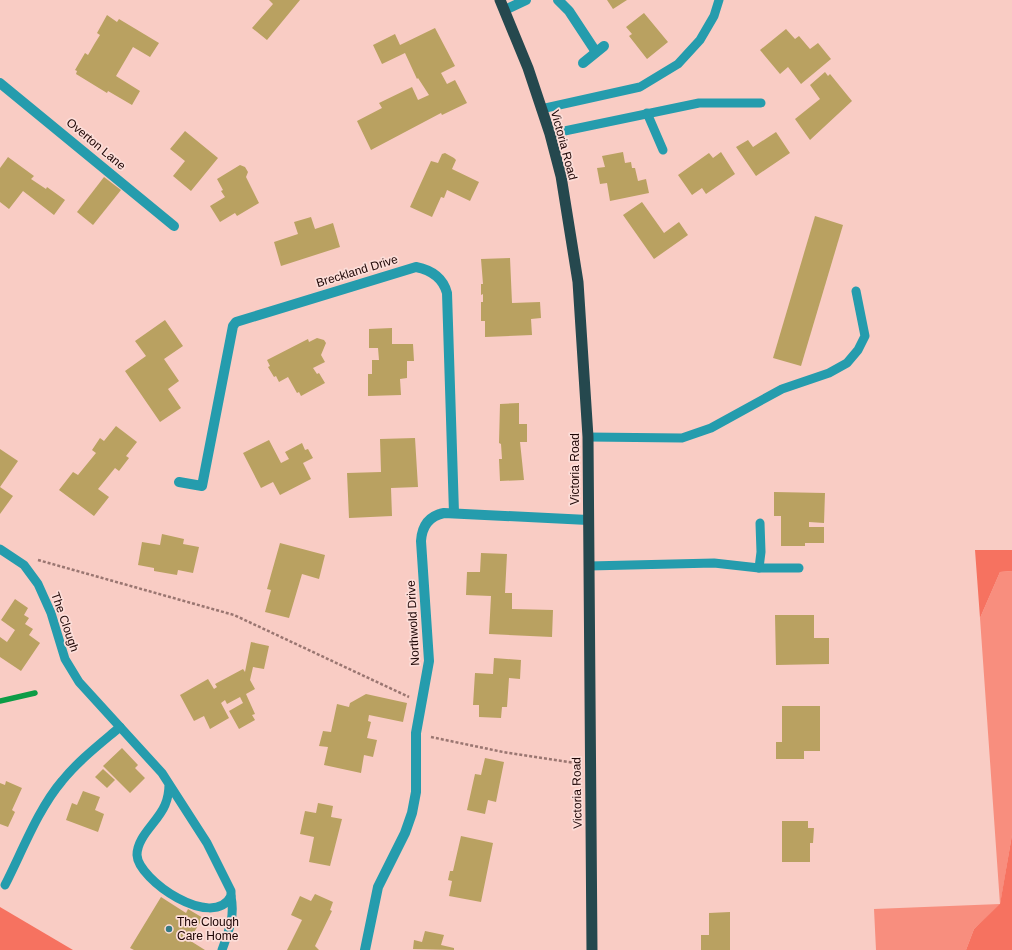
<svg xmlns="http://www.w3.org/2000/svg" width="1012" height="950" font-family="Arial,sans-serif">
	<style>
		.green { fill: #f88e7e }
		.forest { fill: #f67260 }
		.lines { fill: none; stroke-linecap: round; stroke-linejoin: round }
		.stream { stroke: #0c9c46; stroke-width: 5.5 }
		.building { fill: #b9a161 }
		.path { stroke: #9a7671; stroke-width: 2.5; stroke-dasharray: 3 2; stroke-linecap: butt }
		.service { stroke: #259cad; stroke-width: 9 }
		.minor { stroke: #259cad; stroke-width: 10 }
		.trunk { stroke: #25484e; stroke-width: 11 }
		.poi-dot { fill: #357c87; stroke: #fcddd8; stroke-width: 1.5 }
		.labels { text-anchor: middle; stroke-width: 3.5; stroke-linejoin: round; paint-order: stroke }
		.street-label { font-size: 12px; fill: #1d0504; stroke: #fcddd8 }
		.poi-label { font-size: 12px; fill: #1d0504; stroke: #fcddd8; text-anchor: start }
	</style>
	<rect width="100%" height="100%" fill="#f9ccc4"/>
	<polygon class="green" points="1012,571 1012,835 1000,905 974,929 966,950 876,950 874,909 1000,904 980,618 1000,572"/>
	<g class="forest">
		<polygon points="1012,550 1012,571 1000,572 980,618 975,550"/>
		<polygon points="1012,835 1012,950 966,950 974,929 1000,904"/>
		<polygon points="0,907 73,950 0,950"/>
	</g>
	<g class="lines">
		<polyline class="stream" points="0,701 35,693"/>
	</g>
	<g class="building">
		<polygon points="269,0 300,0 267,40 252,28 273,4"/>
		<polygon points="607,0 627,0 613,9"/>
		<polygon points="644,13 668,42 647,59 629,36 632,34 626,27"/>
		<polygon points="107,15 117,22 119,19 159,43 150,57 133,47 116,76 140,91 132,105 108,91 107,93 76,74 77,71 75,70 85,53 88,55 95,43 100,35 97,33"/>
		<polygon points="435,28 455,66 441,73 447,84 455,80 467,103 442,115 441,113 371,150 357,121 382,108 379,103 412,87 418,100 429,95 418,78 417,79 405,53 382,64 373,45 395,34 400,45"/>
		<polygon points="786,29 795,39 799,36 810,49 818,43 831,59 801,84 788,67 780,74 760,50"/>
		<polygon points="825,72 828,76 830,74 852,101 810,140 795,119 820,99 810,85"/>
		<polygon points="185,131 218,158 191,191 173,176 185,161 170,149"/>
		<polygon points="776,132 790,153 756,176 736,147 748,140 753,147"/>
		<polygon points="623,152 625,163 631,162 632,168 635,168 638,181 646,179 649,193 610,201 607,183 600,184 597,168 605,167 602,156"/>
		<polygon points="721,152 735,174 706,194 702,188 692,195 678,175 709,153 713,158"/>
		<polygon points="445,153 454,158 456,160 452,169 479,182 470,201 447,190 444,198 441,197 432,217 410,207 431,161 438,163 442,154"/>
		<polygon points="8,157 34,176 31,179 46,189 47,187 65,200 54,215 23,191 9,209 0,202 0,168"/>
		<polygon points="240,165 245,167 248,172 246,177 259,203 237,216 235,213 220,222 210,206 225,197 221,191 223,190 217,179"/>
		<polygon points="104,177 121,190 93,225 77,212"/>
		<polygon points="642,202 664,233 679,222 688,235 654,259 623,215"/>
		<polygon points="815,216 843,225 801,366 773,358"/>
		<polygon points="311,217 315,229 333,223 340,247 281,266 274,242 298,234 294,222"/>
		<polygon points="510,258 512,303 540,302 541,318 531,319 532,335 485,337 485,321 481,321 481,302 483,302 483,294 481,295 481,284 483,284 481,259"/>
		<polygon points="165,320 183,346 164,359 179,381 168,389 181,408 160,422 125,371 146,356 135,341"/>
		<polygon points="392,328 392,344 413,344 414,361 407,361 407,378 400,379 401,395 368,396 368,374 372,374 372,360 379,360 378,348 369,348 369,329"/>
		<polygon points="317,338 324,340 326,343 321,355 325,362 313,368 317,374 319,373 325,383 301,396 299,392 297,393 288,377 279,382 276,376 274,377 268,367 270,366 267,360 308,339 309,342"/>
		<polygon points="519,403 519,424 527,424 527,442 520,442 524,480 500,481 499,459 502,459 501,444 499,443 500,404"/>
		<polygon points="116,426 137,442 126,456 129,458 119,471 115,468 98,489 109,497 94,516 59,490 73,472 78,475 96,453 92,450 100,438 104,441"/>
		<polygon points="415,438 418,487 391,488 392,516 349,518 347,473 381,472 380,439"/>
		<polygon points="269,440 281,463 289,459 285,452 302,443 305,450 308,449 313,458 303,463 311,479 280,495 273,482 261,488 243,453"/>
		<polygon points="0,449 18,461 0,487"/>
		<polygon points="0,487 13,496 0,514"/>
		<polygon points="774,492 825,493 824,523 809,522 809,527 824,527 824,543 805,543 805,546 781,546 781,516 774,516"/>
		<polygon points="162,534 184,539 183,544 199,547 193,573 178,570 177,575 154,571 154,568 138,565 142,542 160,545"/>
		<polygon points="280,543 325,555 319,579 302,574 289,618 265,612 271,590 267,589"/>
		<polygon points="481,553 507,554 505,593 512,593 512,609 553,610 552,637 489,634 491,596 466,595 467,572 480,572"/>
		<polygon points="15,599 28,608 24,615 29,618 25,624 33,629 29,635 40,643 21,671 0,657 0,637 7,642 15,630 1,620"/>
		<polygon points="775,615 814,615 814,638 829,638 829,664 776,665"/>
		<polygon points="251,642 269,646 264,669 253,667 250,680 255,689 246,694 255,714 252,715 255,720 239,729 229,711 243,703 240,697 227,704 225,700 221,703 229,718 210,729 204,716 194,721 180,695 208,679 214,689 217,687 215,684 243,669 245,672"/>
		<polygon points="494,658 521,660 520,679 509,678 507,707 502,707 501,718 479,717 479,705 473,705 475,673 493,674"/>
		<polygon points="366,694 407,703 403,722 369,715 368,721 371,722 367,738 377,740 373,757 364,755 361,773 324,765 328,747 319,746 323,731 331,732 337,704 349,707 350,703"/>
		<polygon points="782,706 820,706 820,751 804,751 804,759 776,759 776,742 782,742"/>
		<polygon points="122,748 138,765 135,768 145,778 130,793 103,766"/>
		<polygon points="485,758 504,762 496,802 488,800 485,814 467,810 475,774 481,775"/>
		<polygon points="103,769 115,780 107,788 95,777"/>
		<polygon points="6,781 22,788 12,810 15,812 8,827 0,824 0,783 5,785"/>
		<polygon points="83,791 100,797 95,810 104,814 98,832 66,820 72,803 77,805"/>
		<polygon points="318,803 333,806 331,817 342,819 330,866 309,862 314,837 300,834 305,811 316,813"/>
		<polygon points="782,821 808,821 808,828 814,828 813,843 810,843 810,862 782,862"/>
		<polygon points="461,836 493,843 481,902 449,896 452,881 448,880 450,871 453,871"/>
		<polygon points="315,894 333,902 330,910 332,911 315,946 319,950 287,950 302,920 291,915 300,896 311,901"/>
		<polygon points="161,897 186,913 188,909 203,918 189,940 205,950 134,950 130,948"/>
		<polygon points="730,912 730,950 701,950 701,935 709,935 709,913"/>
		<polygon points="425,931 444,935 441,945 454,948 454,950 413,949 414,940 422,942"/>
	</g>
	<g class="lines">
		<g class="path">
			<polyline points="38,560 234,615 409,697"/>
			<polyline points="431,737 503,752 575,763"/>
		</g>
		<g class="service">
			<polyline points="541,109 640,87 678,64 700,40 714,16 719,0"/>
			<polyline points="647,113 663,150"/>
			<polyline points="550,134 699,103 761,103"/>
			<polyline points="588,437 682,438 711,428 782,389 829,373 847,363 858,350 865,336 856,291"/>
			<path d="M0 549 24 565 38 584 51 613 65 659 79 682 162 773 207 843 231 891V896C213 931 138 880 137 855 137 836 158 822 165 805 168 798 169 792 169 784"/>
			<polyline points="589,566 714,563 759,568 761,552 760,523"/>
			<polyline points="759,568 799,568"/>
			<path d="M5 885C22 852 38 809 62 781 79 760 100 744 120 727"/>
			<path d="M222 950C229 930 235 917 231 896"/>
		</g>
		<g class="minor">
			<polyline points="558,0 569,11 596,52"/>
			<polyline points="505,10 526,0"/>
			<polyline points="583,63 604,46"/>
			<polyline points="0,83 174,226"/>
			<path d="M179 482 202 486 233 326 236 322 416 267C431 270 443 278 447 293L454 513"/>
			<path d="M365 950 378 887 405 833 412 813 416 792V733L429 661 421 541C422 526 429 516 444 513L588 520"/>
		</g>
		<polyline class="trunk" points="500,0 528,68 550,134 561,176 578,282 588,437 592,950"/>
	</g>
	<circle class="poi-dot" cx="169" cy="929" r="4"/>
	<g class="labels">
		<g class="street-label">
			<text transform="translate(96 144) rotate(40)" y="4">Overton Lane</text>
			<text transform="translate(564 145) rotate(75)" y="4">Victoria Road</text>
			<text transform="translate(357 271) rotate(-17)" y="4">Breckland Drive</text>
			<text transform="translate(575 469) rotate(-90)" y="4">Victoria Road</text>
			<text transform="translate(65 622) rotate(71)" y="4">The Clough</text>
			<text transform="translate(413 623) rotate(-93)" y="4">Northwold Drive</text>
			<text transform="translate(577 793) rotate(-91)" y="4">Victoria Road</text>
		</g>
		<g class="poi-label">
			<text x="177" y="926">The Clough<tspan x="177" dy="14">Care Home</tspan></text>
		</g>
	</g>
</svg>
